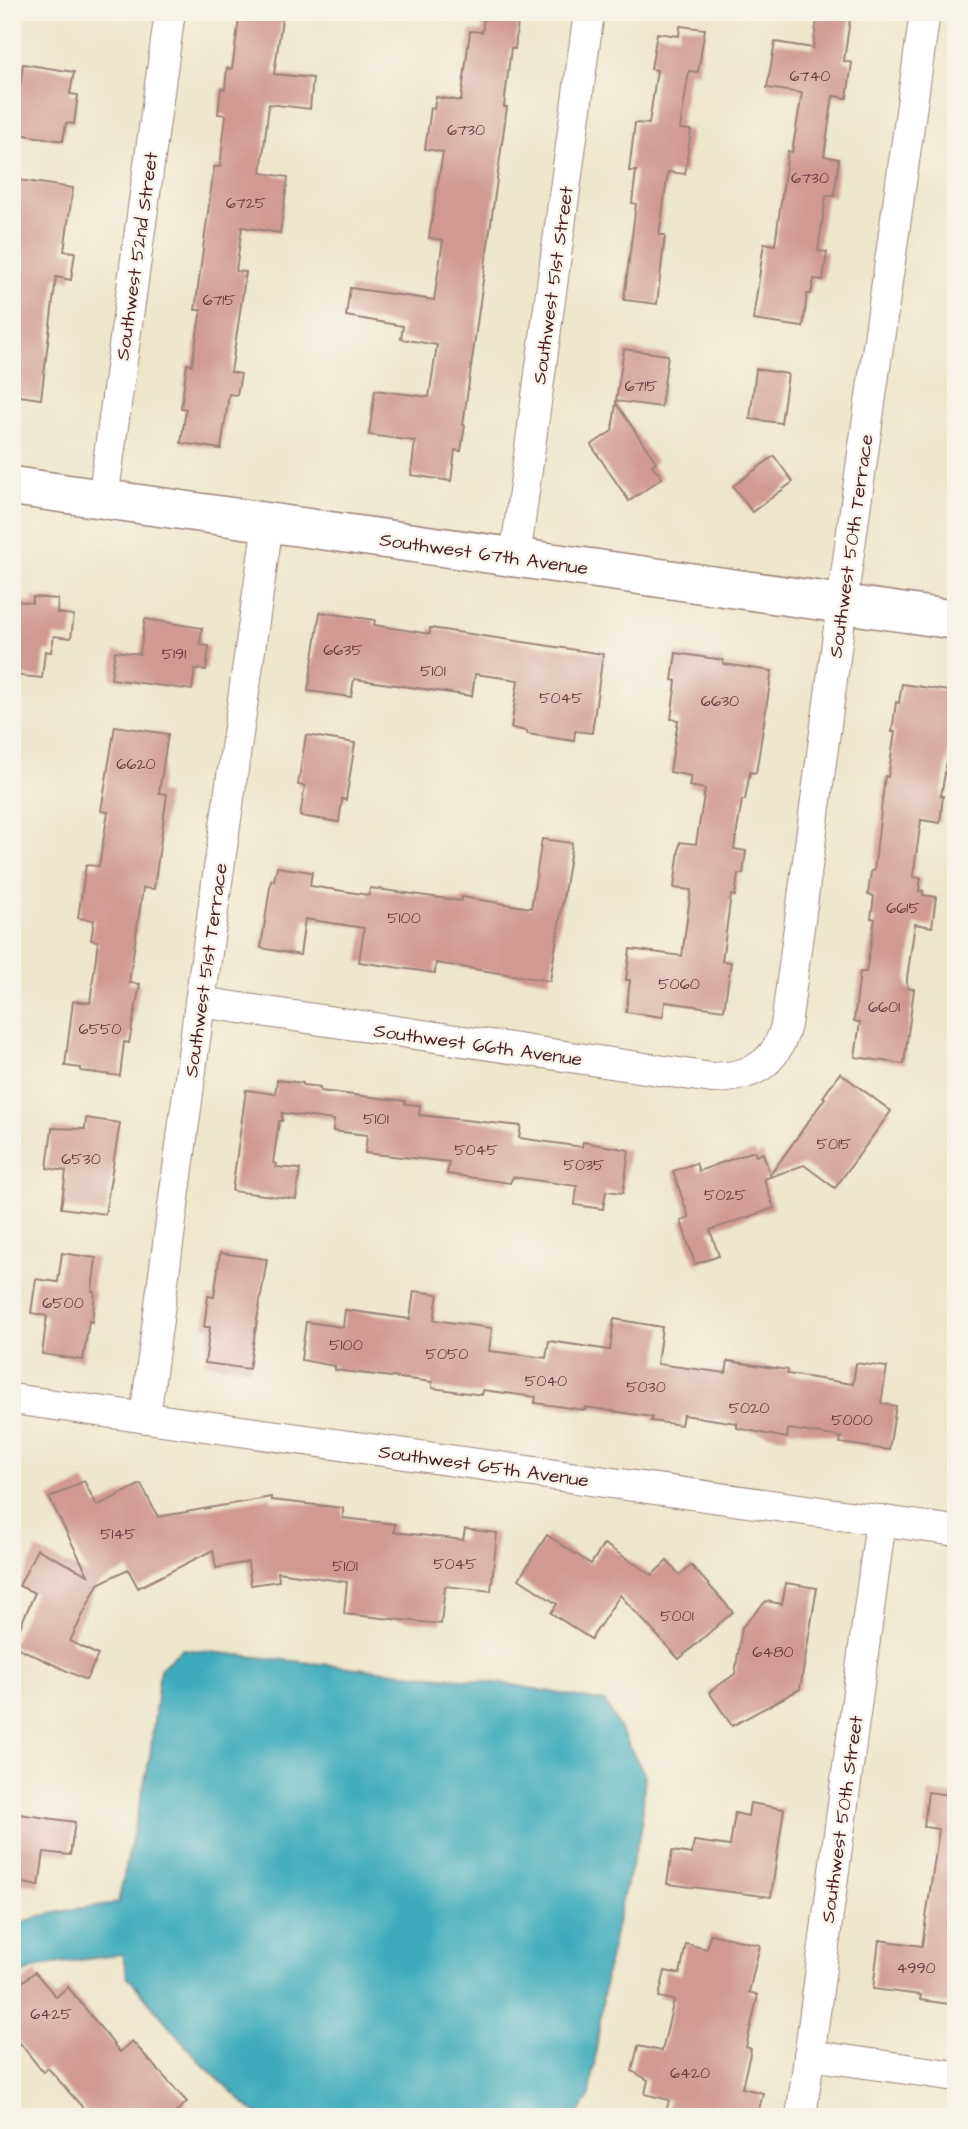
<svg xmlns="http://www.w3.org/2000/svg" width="968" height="2129" font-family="'Architects Daughter',sans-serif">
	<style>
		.water { fill: #3dabbc; stroke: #446574; stroke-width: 2 }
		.building { fill: #d09a90 }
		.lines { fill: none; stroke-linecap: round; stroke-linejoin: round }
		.minor-casing { stroke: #9c827a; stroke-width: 32 }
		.major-casing { stroke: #9c827a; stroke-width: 41 }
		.minor { stroke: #fff; stroke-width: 30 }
		.major { stroke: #fff; stroke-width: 38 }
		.labels { text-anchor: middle; stroke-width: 5; stroke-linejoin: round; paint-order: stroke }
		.number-label { font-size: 16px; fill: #6c3e44 }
		.street-label { font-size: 19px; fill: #4a1f2b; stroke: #f7f3e8 }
	</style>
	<rect width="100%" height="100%" fill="#f7f3e8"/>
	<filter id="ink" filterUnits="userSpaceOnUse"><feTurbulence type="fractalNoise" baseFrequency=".0143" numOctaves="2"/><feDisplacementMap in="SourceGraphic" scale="14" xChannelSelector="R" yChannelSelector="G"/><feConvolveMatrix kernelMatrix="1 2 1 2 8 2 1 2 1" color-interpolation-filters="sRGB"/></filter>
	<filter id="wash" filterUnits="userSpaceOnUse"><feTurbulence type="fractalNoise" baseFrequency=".00686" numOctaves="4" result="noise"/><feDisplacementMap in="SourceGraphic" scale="28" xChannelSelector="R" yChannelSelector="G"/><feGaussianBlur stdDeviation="1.57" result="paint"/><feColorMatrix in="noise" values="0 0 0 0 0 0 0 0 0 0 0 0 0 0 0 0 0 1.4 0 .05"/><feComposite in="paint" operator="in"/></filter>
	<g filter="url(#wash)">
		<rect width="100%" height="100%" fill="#eee6ca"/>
		<path class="water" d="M182 1649 507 1684 605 1702 645 1775 641 1831 624 1891 606 1974 590 2096 576 2117H259L199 2061 128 1977 122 1954 40 1966 12 1979V1926C47 1912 81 1908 118 1903L150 1757 160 1669Z"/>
		<g id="blocks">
			<g class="building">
				<polygon points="240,12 283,12 274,74 313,78 310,109 269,104 261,173 288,177 280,233 242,227 236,271 246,272 231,372 241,374 237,395 229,394 221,449 181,443 186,409 181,408 187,364 192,365 201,310 195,310 214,167 220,167 226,115 218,114 221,88 225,89 227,68 232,69"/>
				<polygon points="485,12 519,12 515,49 511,48 504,107 507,107 463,425 465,425 461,451 455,450 451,481 411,475 415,441 369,435 375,390 429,397 437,345 401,339 403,326 346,316 350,288 434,300 443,240 429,238 443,152 425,149 431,108 434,109 436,97 461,101 470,31 482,32"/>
				<polygon points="818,12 851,12 844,61 852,63 847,98 833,96 824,156 839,159 834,196 826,196 818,251 827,252 823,280 814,279 811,294 807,294 803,327 753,320 764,243 775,245 788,151 792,152 802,93 767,88 775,42 813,48"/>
				<polygon points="680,26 705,29 698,72 689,71 680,129 691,130 685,174 668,172 659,235 665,235 657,304 624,300 636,204 632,203 636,171 629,171 635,123 649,124 657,70 651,69 657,33 679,36"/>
				<polygon points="23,64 74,72 70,94 78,95 74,124 66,123 63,141 12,133 12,86 20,87"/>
				<polygon points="12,179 73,188 64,251 75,252 71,280 56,277 41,399 12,395"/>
				<polygon points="624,349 668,355 661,407 616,401"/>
				<polygon points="756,369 788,374 781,423 750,419"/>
				<polygon points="616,403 656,462 652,465 662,478 629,501 591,445 612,431"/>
				<polygon points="774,456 793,482 752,512 733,486"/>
				<polygon points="33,597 58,599 57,613 74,615 71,638 54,636 51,652 45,651 42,678 14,675 18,647 12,646 12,643 17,601 32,603"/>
				<polygon points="320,612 375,620 374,625 430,634 430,628 603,654 592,733 575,731 574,741 527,734 527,731 511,728 518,680 475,674 472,696 354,679 351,697 308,691"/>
				<polygon points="145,619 202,628 200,645 209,646 206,670 195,669 192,690 111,679 115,651 140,654"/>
				<polygon points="676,653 723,660 723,664 772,671 756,773 750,772 745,800 742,800 734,849 746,851 743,874 738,874 735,896 731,895 722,961 731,962 724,1010 665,1002 663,1017 626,1012 630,980 626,980 630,949 682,956 691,890 674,888 680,842 696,844 705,789 689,786 691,776 670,772 678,720 671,719 676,681 672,680"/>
				<polygon points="902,684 956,692 956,710 941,796 943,796 940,823 921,820 913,877 921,878 919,891 923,891 923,895 936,897 932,927 915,924 907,978 907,988 914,989 904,1064 855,1057 860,1022 854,1021 860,972 866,972 875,919 871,918 874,896 868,895 871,871 874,871 885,776 888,777 895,732 892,732 896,702 899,703"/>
				<polygon points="115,726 168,734 159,793 167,794 158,860 154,889 143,888 129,983 140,984 129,1043 124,1042 120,1076 81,1071 81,1068 65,1066 73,1001 90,1003 98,941 91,940 94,920 78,918 86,865 99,866 108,812 101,811"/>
				<polygon points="306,735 355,743 346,800 342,799 339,822 300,816 305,786 298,785"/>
				<polygon points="542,839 572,843 550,981 436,963 435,973 359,962 364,928 305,919 300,955 261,948 271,880 274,881 277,867 312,872 310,886 369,895 370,888 461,901 462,897 531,908"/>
				<polygon points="840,1073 891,1111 835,1188 804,1165 764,1179 774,1208 710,1230 719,1256 695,1264 681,1221 689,1218 673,1171 696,1163 699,1171 754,1151 756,1156 763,1153 770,1175 825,1098 823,1097"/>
				<polygon points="277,1080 303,1083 303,1085 320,1087 320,1091 405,1101 405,1104 420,1105 419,1115 521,1126 519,1138 582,1147 583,1142 629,1150 623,1193 606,1191 603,1209 575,1205 577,1186 513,1177 510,1183 447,1174 449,1162 365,1153 367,1135 333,1131 334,1120 282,1113 282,1121 279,1121 273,1163 277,1164 276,1167 300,1169 296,1199 232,1191 246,1090 275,1094"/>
				<polygon points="86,1118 120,1123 105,1214 61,1208 66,1171 47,1168 52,1128 85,1129"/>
				<polygon points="62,1253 96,1258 92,1291 95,1292 92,1322 89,1321 83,1360 42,1354 47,1316 31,1313 36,1279 58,1282"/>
				<polygon points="220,1253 267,1259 249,1369 205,1363 210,1327 204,1327 208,1296 214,1297"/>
				<polygon points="414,1291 438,1294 434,1320 492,1328 489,1351 546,1358 549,1341 610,1350 614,1319 662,1327 657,1364 726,1373 728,1361 788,1370 787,1374 853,1384 856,1363 887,1367 881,1403 896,1406 889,1450 840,1443 841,1437 788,1429 787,1438 737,1428 737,1423 683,1415 681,1425 651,1421 652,1417 585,1407 585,1410 535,1403 536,1397 483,1390 482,1395 432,1388 432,1382 335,1370 335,1366 301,1360 306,1322 343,1327 345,1310 410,1319"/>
				<polygon points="84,1481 97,1506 141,1484 158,1517 271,1497 271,1500 343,1508 343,1518 395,1524 394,1532 463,1540 465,1529 497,1533 491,1591 445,1586 441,1624 344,1614 347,1582 278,1572 279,1581 251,1585 248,1562 216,1568 213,1550 138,1588 128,1569 98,1584 70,1641 98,1655 86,1680 12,1645 35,1593 19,1586 37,1549 88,1575 49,1498"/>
				<polygon points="547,1535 591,1564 604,1544 652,1575 667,1561 680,1575 691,1565 733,1612 679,1659 620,1595 591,1639 551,1613 557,1604 519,1579"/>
				<polygon points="786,1583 817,1588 800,1689 732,1726 709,1692 735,1674 742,1627 766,1601 782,1604"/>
				<polygon points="928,1792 956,1796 956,2005 920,2000 921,1995 873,1989 879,1940 922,1946 939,1829 924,1827"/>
				<polygon points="750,1803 784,1809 771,1897 667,1884 672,1851 692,1854 694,1841 730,1846 735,1813 748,1816"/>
				<polygon points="12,1813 75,1822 70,1855 44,1852 39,1886 12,1881"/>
				<polygon points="710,1934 760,1945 749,1992 758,1995 746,2047 751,2049 742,2088 763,2093 757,2117 739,2114 734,2117 665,2117 669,2100 645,2094 648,2080 632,2071 638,2046 662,2051 674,2000 659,1997 665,1971 680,1974 686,1944 707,1949"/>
				<polygon points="35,1972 56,1997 68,1987 120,2052 132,2041 187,2102 171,2117 91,2117 48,2068 43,2072 12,2033 12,1990"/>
			</g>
		</g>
	</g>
	<g filter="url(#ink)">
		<use href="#blocks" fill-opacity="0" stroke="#9c827a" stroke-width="2"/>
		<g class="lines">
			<g class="minor-casing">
				<g id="minor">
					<polyline points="103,499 170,12"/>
					<polyline points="515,558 589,12"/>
					<path d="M200 1002 712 1078C750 1077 776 1066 786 1025L847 567 925 12"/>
					<polyline points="12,1399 956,1531"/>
					<polyline points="145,1418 200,1002 268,523"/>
					<polyline points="809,2055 956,2076"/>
					<polyline points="801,2117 881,1520"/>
				</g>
			</g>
			<g class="major-casing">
				<polyline id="major" points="12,486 956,620"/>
			</g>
			<use href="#minor" class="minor"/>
			<use href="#major" class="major"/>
		</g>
	</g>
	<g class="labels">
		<g class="number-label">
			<text x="810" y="81">6740</text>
			<text x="466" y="135">6730</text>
			<text x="810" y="183">6730</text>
			<text x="246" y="208">6725</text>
			<text x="219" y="305">6715</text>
			<text x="641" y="391">6715</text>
			<text x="343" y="655">6635</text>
			<text x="174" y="659">5191</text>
			<text x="433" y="676">5101</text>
			<text x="561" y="703">5045</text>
			<text x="720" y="706">6630</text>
			<text x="136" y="769">6620</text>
			<text x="903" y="913">6615</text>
			<text x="404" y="923">5100</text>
			<text x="679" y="989">5060</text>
			<text x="884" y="1012">6601</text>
			<text x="100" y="1034">6550</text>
			<text x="376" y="1124">5101</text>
			<text x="834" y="1149">5015</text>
			<text x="476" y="1155">5045</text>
			<text x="81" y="1164">6530</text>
			<text x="584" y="1170">5035</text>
			<text x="725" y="1200">5025</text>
			<text x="63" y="1308">6500</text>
			<text x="346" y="1350">5100</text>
			<text x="447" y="1359">5050</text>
			<text x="546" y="1386">5040</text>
			<text x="646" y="1392">5030</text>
			<text x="749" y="1413">5020</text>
			<text x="852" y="1425">5000</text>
			<text x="118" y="1539">5145</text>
			<text x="455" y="1569">5045</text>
			<text x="345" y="1571">5101</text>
			<text x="677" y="1621">5001</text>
			<text x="773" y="1657">6480</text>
			<text x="916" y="1973">4990</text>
			<text x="51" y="2019">6425</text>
			<text x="690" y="2078">6420</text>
		</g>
		<g class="street-label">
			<text transform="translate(136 256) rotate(-82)" y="7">Southwest 52nd Street</text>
			<text transform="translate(552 285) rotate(-82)" y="7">Southwest 51st Street</text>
			<text transform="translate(850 546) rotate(-82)" y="7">Southwest 50th Terrace</text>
			<text transform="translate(484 553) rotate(8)" y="7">Southwest 67th Avenue</text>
			<text transform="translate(205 970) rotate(-82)" y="7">Southwest 51st Terrace</text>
			<text transform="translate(478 1044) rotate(8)" y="7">Southwest 66th Avenue</text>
			<text transform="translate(484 1465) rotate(8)" y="7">Southwest 65th Avenue</text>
			<text transform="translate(841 1819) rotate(-82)" y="7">Southwest 50th Street</text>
		</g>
	</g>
	<rect width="968" height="2129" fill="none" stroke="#f7f3e8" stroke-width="42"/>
</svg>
